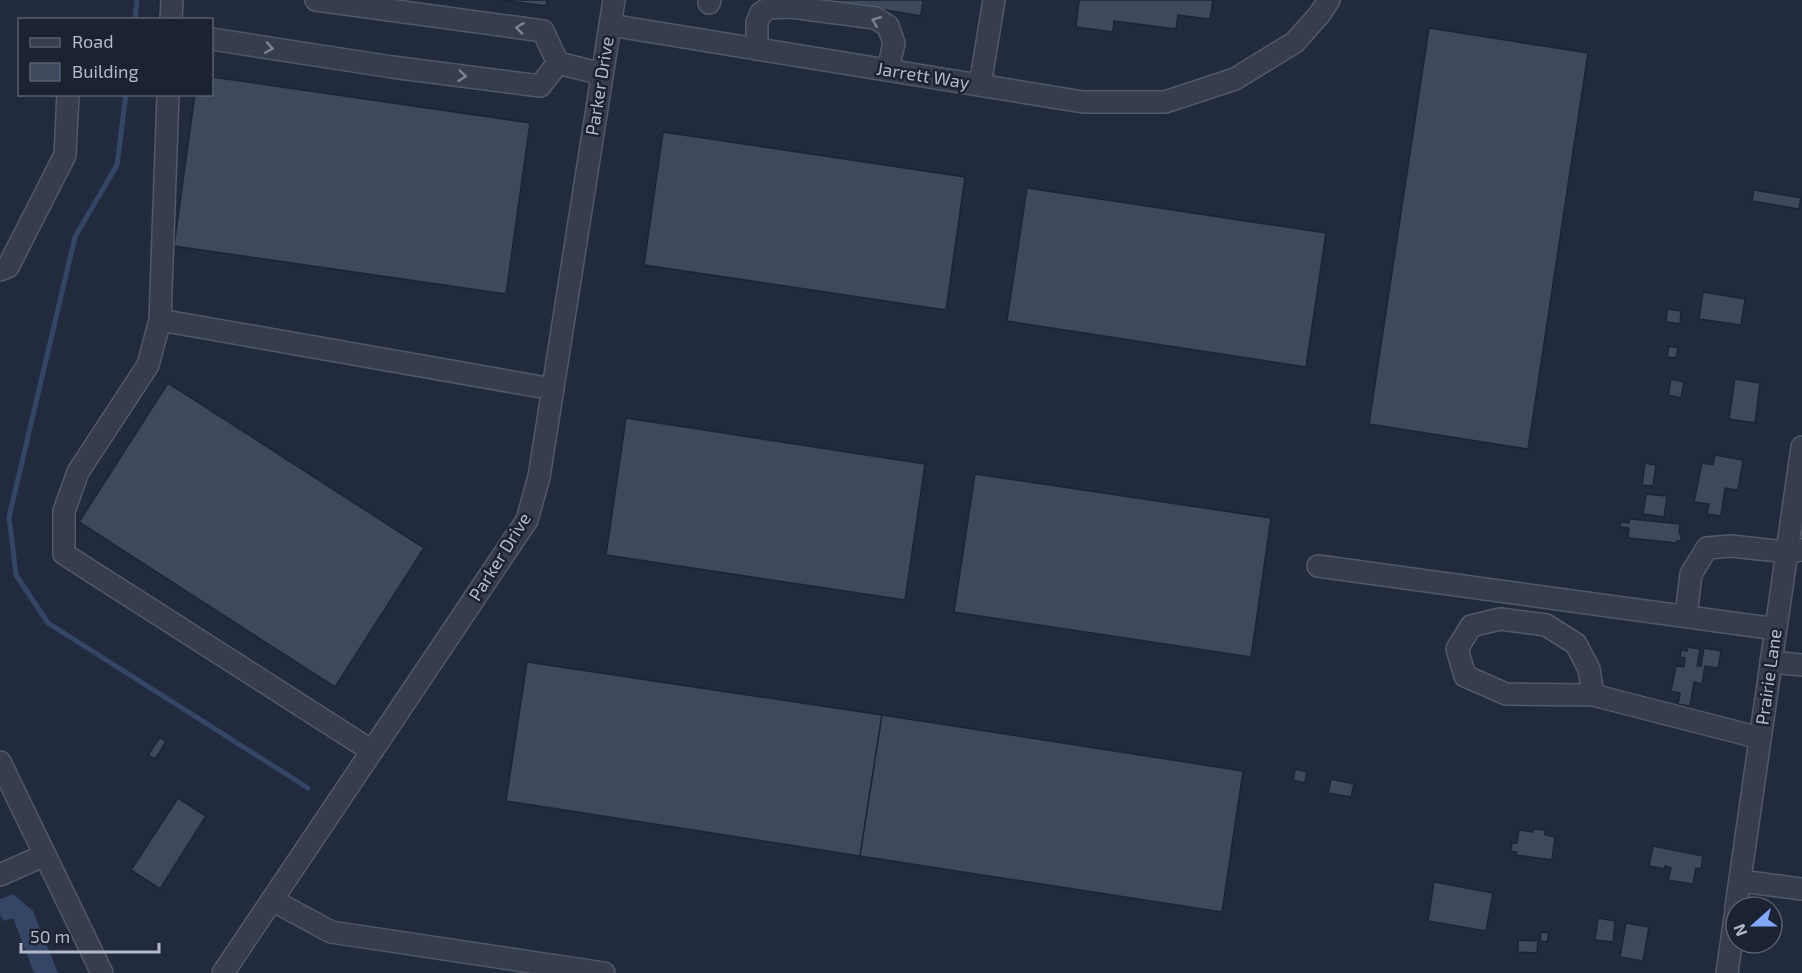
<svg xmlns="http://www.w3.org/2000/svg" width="1802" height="973" font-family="'Exo 2',sans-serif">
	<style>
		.water { fill: #344566 }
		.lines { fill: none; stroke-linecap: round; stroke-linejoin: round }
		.stream { stroke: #344566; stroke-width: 5 }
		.building { fill: #3e495d; stroke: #1d2535; stroke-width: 1.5 }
		.minor-casing { stroke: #515969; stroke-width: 24 }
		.minor { stroke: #363e4e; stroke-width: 21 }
		.oneway { stroke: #7a8292 }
		.labels { text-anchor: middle; stroke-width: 5; stroke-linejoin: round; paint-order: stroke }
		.street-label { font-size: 18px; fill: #b2b9c9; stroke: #1b2333 }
	</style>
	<rect width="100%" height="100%" fill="#222b3e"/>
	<polygon class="water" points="13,894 33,911 58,973 34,973 13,918 4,921 0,915 0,899"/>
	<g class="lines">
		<g class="stream">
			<polyline points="135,20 137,0"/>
			<polyline points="126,94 117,165 75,237 9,517 16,575 48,623 308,788"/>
		</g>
	</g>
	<g class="building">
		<polygon points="501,0 547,0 546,6"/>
		<polygon points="826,0 923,0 921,16"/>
		<polygon points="1079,0 1213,0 1210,19 1178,15 1176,29 1114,21 1113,32 1076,27"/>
		<polygon points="1429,28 1588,53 1528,449 1369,424"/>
		<polygon points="212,77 530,123 506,294 174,246 195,94 212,94"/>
		<polygon points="663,132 965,177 946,310 644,265"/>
		<polygon points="1027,188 1326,233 1306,367 1007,321"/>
		<polygon points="1754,190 1801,198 1799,209 1752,201"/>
		<polygon points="1703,292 1745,299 1741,325 1699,319"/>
		<polygon points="1667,309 1681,311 1680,324 1666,322"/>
		<polygon points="1669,346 1678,348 1676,358 1667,357"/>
		<polygon points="1671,379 1684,382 1681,398 1668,395"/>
		<polygon points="1735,379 1760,383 1755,423 1729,419"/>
		<polygon points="168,383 424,548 335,687 79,522"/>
		<polygon points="626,418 925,464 905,600 606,555"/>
		<polygon points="1715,455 1743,460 1738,490 1725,488 1721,516 1707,514 1709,504 1694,502 1702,463 1713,465"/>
		<polygon points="1645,463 1656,465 1653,486 1642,485"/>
		<polygon points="975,474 1271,518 1251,657 954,612"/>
		<polygon points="1646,494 1667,496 1664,517 1643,514"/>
		<polygon points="1630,519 1680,524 1679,533 1681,534 1681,541 1677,541 1677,543 1628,538 1629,528 1620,527 1621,522 1629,523"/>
		<polygon points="1687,647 1700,649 1697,666 1701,666 1704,648 1721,651 1718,668 1705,666 1702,684 1694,682 1690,706 1678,704 1680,693 1671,691 1676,666 1684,667 1685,658 1680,657 1681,650 1687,651"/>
		<polygon points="527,662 882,715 860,856 506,801"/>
		<polygon points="882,715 1243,771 1222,912 860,856"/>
		<polygon points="160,737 166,742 155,759 148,755"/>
		<polygon points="1295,769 1307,772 1305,783 1293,780"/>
		<polygon points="1331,779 1354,784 1351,797 1328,793"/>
		<polygon points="178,798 206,816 160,889 131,870"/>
		<polygon points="1533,829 1545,830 1545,835 1555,837 1552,860 1516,855 1517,852 1511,851 1512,843 1517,843 1519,830 1533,832"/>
		<polygon points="1653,846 1703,856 1701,869 1696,868 1693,884 1668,880 1671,868 1665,866 1665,869 1649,866"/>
		<polygon points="1434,882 1493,893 1486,931 1428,921"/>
		<polygon points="1598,918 1615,921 1613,942 1595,940"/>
		<polygon points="1626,923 1649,927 1643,961 1620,957"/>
		<polygon points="1541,932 1549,933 1547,942 1540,941"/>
		<polygon points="1518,940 1538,941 1537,953 1518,952"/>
	</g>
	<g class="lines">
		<g class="minor-casing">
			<g id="minor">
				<polyline points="316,0 543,31 558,63"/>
				<polyline points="709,3 710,0"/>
				<polyline points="171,20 172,0"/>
				<polyline points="610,25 1083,102 1165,102 1235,79 1295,42 1319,15 1329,0"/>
				<polyline points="212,39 392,67 540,86 558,63"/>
				<polyline points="757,49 757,22 761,13 769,8 791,7 875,18 888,26 894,43 888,70"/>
				<polyline points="558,63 602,74"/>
				<polyline points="980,85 994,0"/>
				<polyline points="168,94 160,320 148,365 78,472 64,511 64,554 372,751"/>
				<polyline points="0,270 8,267 65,155 68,94"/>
				<polyline points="160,320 553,389"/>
				<polyline points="1318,566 1776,629"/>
				<polyline points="1686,616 1691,574 1707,548 1731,546 1787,552 1801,550"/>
				<polyline points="1771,662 1802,665"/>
				<polyline points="1593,695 1589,669 1576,644 1546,625 1500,619 1471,626 1457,649 1465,676 1506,694 1593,695 1760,738"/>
				<polyline points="0,762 102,973"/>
				<polyline points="0,875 45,855"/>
				<polyline points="1740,881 1802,889"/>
				<polyline points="272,900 331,932 604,973"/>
				<polyline points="1736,907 1802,447"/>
				<polyline points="223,973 527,520 539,477 614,0"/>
				<polyline points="1727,973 1736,910"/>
			</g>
		</g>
		<use href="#minor" class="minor"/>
	</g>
	<defs><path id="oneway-chevron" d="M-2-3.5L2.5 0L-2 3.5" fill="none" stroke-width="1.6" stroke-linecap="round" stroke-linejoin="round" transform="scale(1.5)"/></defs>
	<g class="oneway">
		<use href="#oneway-chevron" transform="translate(876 21) rotate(-158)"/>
		<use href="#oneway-chevron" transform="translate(520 28) rotate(-173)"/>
		<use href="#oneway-chevron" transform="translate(269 48) rotate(9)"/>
		<use href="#oneway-chevron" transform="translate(462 76) rotate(7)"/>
	</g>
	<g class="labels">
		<g class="street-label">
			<text transform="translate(923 76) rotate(9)" y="6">Jarrett Way</text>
			<text transform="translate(600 86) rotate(-81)" y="6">Parker Drive</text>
			<text transform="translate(500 557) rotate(-58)" y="6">Parker Drive</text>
			<text transform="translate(1769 677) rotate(-82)" y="6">Prairie Lane</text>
		</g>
	</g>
	<rect x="18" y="18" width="195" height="78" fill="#1b2333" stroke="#575f6f" stroke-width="1.5"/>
	<rect x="30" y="38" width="30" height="9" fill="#363e4e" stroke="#575f6f" stroke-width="1.5"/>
	<text x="72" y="48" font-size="18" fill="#b2b9c9">Road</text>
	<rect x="30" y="63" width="30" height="18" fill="#3e495d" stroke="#575f6f" stroke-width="1.5"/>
	<text x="72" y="78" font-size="18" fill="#b2b9c9">Building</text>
	<g transform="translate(1754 925) rotate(249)"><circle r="28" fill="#1b2333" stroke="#575f6f" stroke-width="1.5"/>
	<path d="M0-4.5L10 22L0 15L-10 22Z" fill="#82a7fe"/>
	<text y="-9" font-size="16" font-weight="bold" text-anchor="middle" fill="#b2b9c9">N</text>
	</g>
	<path d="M21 943v9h138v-9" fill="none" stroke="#b2b9c9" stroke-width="3"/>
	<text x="30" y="943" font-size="18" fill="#b2b9c9" stroke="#1b2333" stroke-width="4.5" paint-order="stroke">50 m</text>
</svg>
